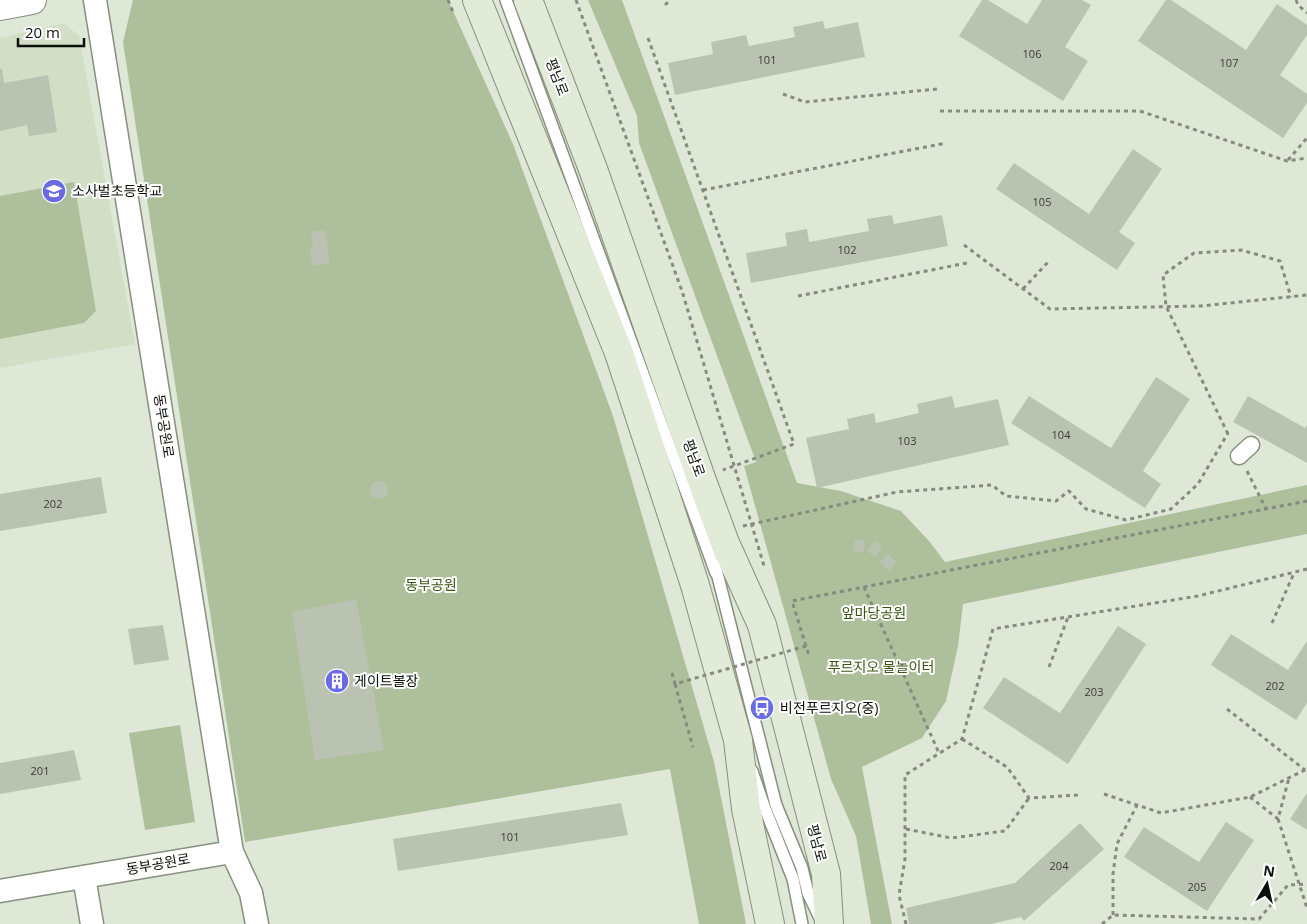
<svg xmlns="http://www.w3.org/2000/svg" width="1307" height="924" font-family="'Open Sans','Noto Sans KR',sans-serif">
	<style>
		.built { fill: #d2dfc6 }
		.green { fill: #aebf9c }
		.building { fill: #bac3b2 }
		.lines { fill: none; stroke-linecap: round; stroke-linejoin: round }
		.service-casing { stroke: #878f7f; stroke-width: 14 }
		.pedestrian-casing { stroke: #878f7f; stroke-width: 19 }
		.minor-casing { stroke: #878f7f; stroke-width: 25 }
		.tertiary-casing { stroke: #878f7f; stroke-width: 30 }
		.secondary-casing { stroke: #878f7f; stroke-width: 30 }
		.path { stroke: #858b7f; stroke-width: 3; stroke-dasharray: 4 4; stroke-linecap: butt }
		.service { stroke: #fff; stroke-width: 11 }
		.pedestrian { stroke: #fff; stroke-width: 16 }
		.minor { stroke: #fff; stroke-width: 22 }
		.tertiary { stroke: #fff; stroke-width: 28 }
		.secondary { stroke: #e2ebd8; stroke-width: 28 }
		.path-bridge { stroke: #858b7f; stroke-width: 3; stroke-dasharray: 4 4; stroke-linecap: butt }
		.labels { text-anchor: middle; stroke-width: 4; stroke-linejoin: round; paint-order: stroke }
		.number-label { font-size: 11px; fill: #383c33 }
		.street-label { font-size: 14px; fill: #0c0f09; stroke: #fff }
		.poi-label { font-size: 14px; fill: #0c0f09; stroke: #fff; text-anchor: start }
		.park-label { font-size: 14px; fill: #3a5512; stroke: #fff }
	</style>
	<rect width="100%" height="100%" fill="#dfe8d7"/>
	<polygon class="built" points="64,23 79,36 135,344 0,368 0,38"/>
	<g class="green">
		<polygon points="133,0 448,0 513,144 613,416 714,762 746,924 699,924 670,769 245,842 123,42"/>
		<polygon points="588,0 622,0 797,483 841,491 901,511 929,541 945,562 1307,485 1307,534 963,604 958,646 946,701 922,738 862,767 892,924 871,924 856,836 831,779 744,466 756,462 639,143 637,116"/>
		<polygon points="74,182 96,311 84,323 0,339 0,196"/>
		<polygon points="180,725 195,822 145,830 129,733"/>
	</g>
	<g class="building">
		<polygon points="982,0 988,0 1027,24 1042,0 1082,0 1091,5 1065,47 1088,61 1063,101 959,36"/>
		<polygon points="1166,0 1171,0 1246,50 1277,4 1307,25 1307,35 1280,75 1307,94 1307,103 1283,138 1138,41"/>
		<polygon points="823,21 825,29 858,22 865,57 675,95 668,63 713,54 711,42 746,35 749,46 795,37 793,27"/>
		<polygon points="0,69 2,69 4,83 48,75 57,132 29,136 27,125 0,131"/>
		<polygon points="1133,149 1162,169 1119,232 1135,243 1117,270 996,189 1014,163 1089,214"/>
		<polygon points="892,215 894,224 942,215 948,246 751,283 746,253 787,246 785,233 807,229 809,242 869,231 867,219"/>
		<polygon points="325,230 330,263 312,266 310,247 313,247 311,232"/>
		<polygon points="1156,377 1190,399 1143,471 1161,484 1145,508 1011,423 1029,396 1111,448"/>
		<polygon points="952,396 955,408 998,399 1009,445 817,488 806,438 849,429 847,419 874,413 876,423 919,413 917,404"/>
		<polygon points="1248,396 1305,428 1307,425 1307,463 1233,422"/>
		<polygon points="101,477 107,513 0,531 0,494"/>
		<circle cx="379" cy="490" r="9"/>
		<polygon points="855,540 865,541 863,552 853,551"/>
		<polygon points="874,541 883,546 876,557 867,551"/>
		<polygon points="888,554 897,562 889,571 880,562"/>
		<polygon points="356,599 384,750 315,760 292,612"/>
		<polygon points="163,625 169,660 134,665 128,629"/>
		<polygon points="1118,626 1146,644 1068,764 983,708 1004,677 1060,713"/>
		<polygon points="1231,634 1288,670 1307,641 1307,703 1296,720 1211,665"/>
		<polygon points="74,750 81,780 0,794 0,763"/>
		<polygon points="1307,793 1307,830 1290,819"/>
		<polygon points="621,803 628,835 398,871 393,839"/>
		<polygon points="1226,822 1254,840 1207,911 1124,857 1144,827 1199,862"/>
		<polygon points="1080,823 1104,849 1024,921 1021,917 991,924 909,924 906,908 1015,883"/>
	</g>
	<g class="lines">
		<g class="service-casing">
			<g id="service">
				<polyline points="506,0 716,573"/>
				<polyline points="715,565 776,805 802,868 808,893 821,920"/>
				<polyline points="752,771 764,806 793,879 802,924"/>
			</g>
		</g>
		<g class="pedestrian-casing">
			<polyline id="pedestrian" points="1239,456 1251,445"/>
		</g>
		<g class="minor-casing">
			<g id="minor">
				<polyline points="232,852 251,893 257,924"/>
				<polyline points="84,877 92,924"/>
				<polyline points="0,891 232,852 95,0"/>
			</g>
		</g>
		<g class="tertiary-casing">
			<polyline id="tertiary" points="0,6 32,0"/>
		</g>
		<g class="secondary-casing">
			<g id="secondary">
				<polyline points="477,0 619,353 695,585 738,740 746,809 770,924"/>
				<polyline points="528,0 593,169 701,478 725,543 762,625 826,874 829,924"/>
			</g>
		</g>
		<g class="path">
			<polyline points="448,0 453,12"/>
			<polyline points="576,0 682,291 764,566"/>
			<polyline points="1296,0 1298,5 1307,13"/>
			<polyline points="665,5 670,0"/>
			<polyline points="648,38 794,444 723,470"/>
			<polyline points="783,94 805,102 937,89"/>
			<polyline points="940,111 1140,111 1287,161 1307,158"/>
			<polyline points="1288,160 1307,138"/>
			<polyline points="703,190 946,143"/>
			<polyline points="964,245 1050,309 1201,306 1307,295"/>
			<polyline points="1023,289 1050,260"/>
			<polyline points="798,296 967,263"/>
			<polyline points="1228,434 1166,306 1163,275 1194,253 1241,250 1280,261 1291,297"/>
			<polyline points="1247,471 1266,509"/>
			<polyline points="743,526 897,492 992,485 1006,496 1056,501 1069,491 1086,509 1126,520 1171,509 1198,484 1228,433"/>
			<polyline points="864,587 939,753"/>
			<polyline points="1272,623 1294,573"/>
			<polyline points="806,646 792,601 1307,501"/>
			<polyline points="1049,667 1068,617"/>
			<polyline points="675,684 693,747"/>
			<polyline points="1227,709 1305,770"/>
			<polyline points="962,739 1007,767 1029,798 1080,795"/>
			<polyline points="1104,794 1161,813 1250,797 1307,769"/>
			<polyline points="1250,797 1278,819 1289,778"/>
			<polyline points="1278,819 1307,908"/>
			<polyline points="906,829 951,838 1005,831 1029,798"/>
			<polyline points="1113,915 1113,874 1117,844 1137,805"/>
			<polyline points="906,924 899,895 905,859 905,775 962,739 993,629 1198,596 1307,569"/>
			<polyline points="1102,924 1113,915 1259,919 1288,885 1307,884"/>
		</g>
		<use href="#service" class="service"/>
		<use href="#pedestrian" class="pedestrian"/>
		<use href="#minor" class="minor"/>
		<use href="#tertiary" class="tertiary"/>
		<use href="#secondary" class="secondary"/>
		<polyline class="path-bridge" points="672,673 675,684 806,646 809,655"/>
	</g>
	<defs>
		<g id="school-disc" transform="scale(1.25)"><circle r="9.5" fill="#696ae4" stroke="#fff"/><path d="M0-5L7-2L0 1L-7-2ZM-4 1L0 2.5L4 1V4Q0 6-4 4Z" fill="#fff"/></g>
		<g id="building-disc" transform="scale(1.25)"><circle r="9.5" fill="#696ae4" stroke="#fff"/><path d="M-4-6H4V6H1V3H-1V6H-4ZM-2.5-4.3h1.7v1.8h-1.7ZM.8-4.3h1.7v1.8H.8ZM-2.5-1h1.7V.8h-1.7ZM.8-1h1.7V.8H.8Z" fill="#fff"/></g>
		<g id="bus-disc" transform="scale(1.25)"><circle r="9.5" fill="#696ae4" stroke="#fff"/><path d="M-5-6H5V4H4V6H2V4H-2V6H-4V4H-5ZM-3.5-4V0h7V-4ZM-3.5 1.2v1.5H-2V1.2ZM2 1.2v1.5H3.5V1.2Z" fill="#fff"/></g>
	</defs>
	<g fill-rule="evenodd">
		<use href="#school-disc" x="54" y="191"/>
		<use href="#building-disc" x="337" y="681"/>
		<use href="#bus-disc" x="762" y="708"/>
	</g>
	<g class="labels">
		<g class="number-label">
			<text x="1032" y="58">106</text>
			<text x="767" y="64">101</text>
			<text x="1229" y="67">107</text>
			<text x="1042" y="206">105</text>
			<text x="847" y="254">102</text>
			<text x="1061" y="439">104</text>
			<text x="907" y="445">103</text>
			<text x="53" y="508">202</text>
			<text x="1275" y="690">202</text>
			<text x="1094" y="696">203</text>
			<text x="40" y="775">201</text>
			<text x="510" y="841">101</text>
			<text x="1059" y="870">204</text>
			<text x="1197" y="891">205</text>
		</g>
		<g class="street-label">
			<text transform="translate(557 77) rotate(69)" y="5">평남로</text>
			<text transform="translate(164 426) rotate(81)" y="5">동부공원로</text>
			<text transform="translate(694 458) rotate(70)" y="5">평남로</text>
			<text transform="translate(817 843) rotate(75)" y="5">평남로</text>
			<text transform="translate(158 864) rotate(-10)" y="5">동부공원로</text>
		</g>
		<g class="poi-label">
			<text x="72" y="196">소사벌초등학교</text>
			<text x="354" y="686">게이트볼장</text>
			<text x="780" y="713">비전푸르지오(중)</text>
		</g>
		<g class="park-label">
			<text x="431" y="590">동부공원</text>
			<text x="874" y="618">앞마당공원</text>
			<text x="881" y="672">푸르지오 물놀이터</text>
		</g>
	</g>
	<g transform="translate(1267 884) rotate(9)" stroke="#ffffff" stroke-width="4" paint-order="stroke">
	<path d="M0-4L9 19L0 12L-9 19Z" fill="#0c0f09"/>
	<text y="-8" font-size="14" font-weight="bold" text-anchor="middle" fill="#0c0f09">N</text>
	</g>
	<path d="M18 38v8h66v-8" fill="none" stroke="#0c0f09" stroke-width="2.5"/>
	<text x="25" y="38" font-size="15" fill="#0c0f09" stroke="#ffffff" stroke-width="4" paint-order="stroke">20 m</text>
</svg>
